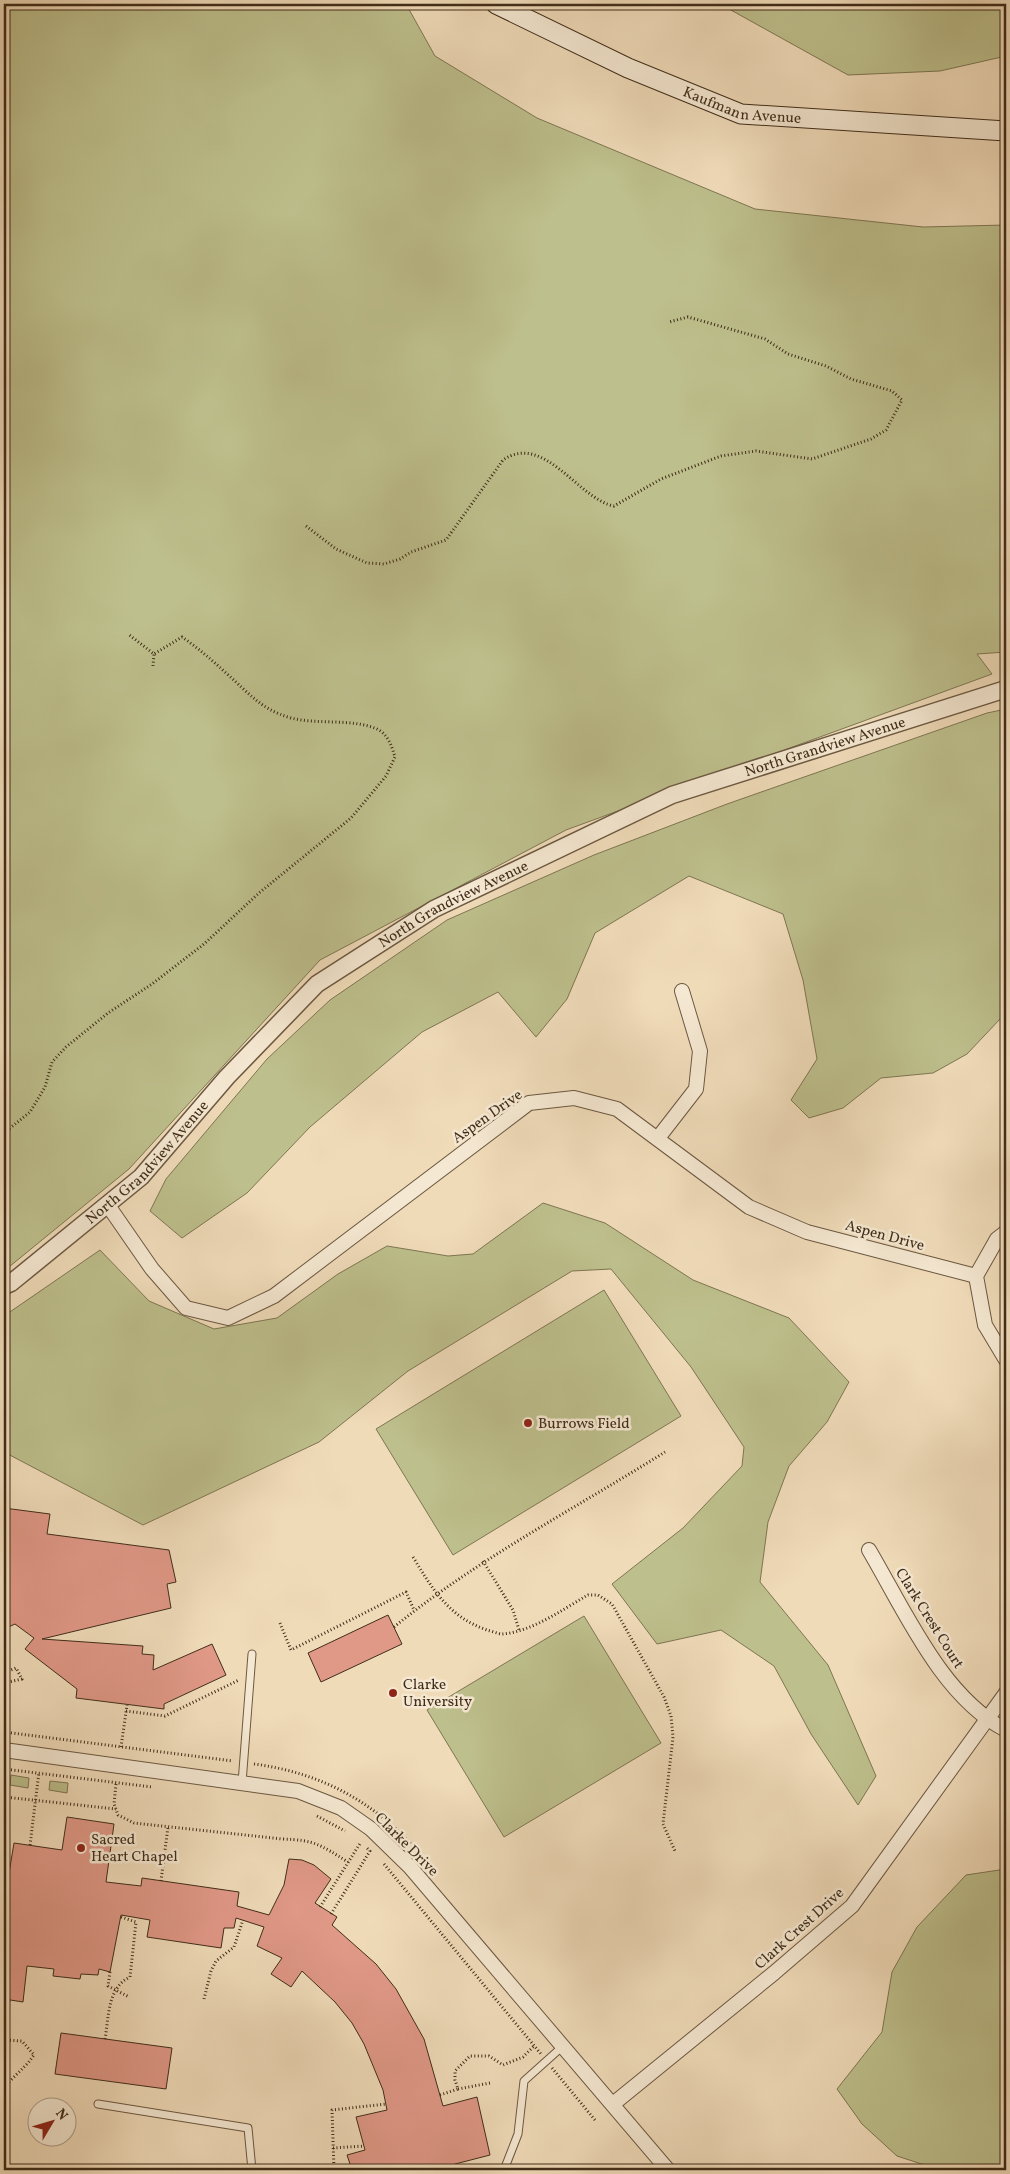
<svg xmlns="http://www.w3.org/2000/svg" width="1010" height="2174" font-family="Vollkorn,serif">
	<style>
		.green { fill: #bdbf8c; stroke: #7e7652 }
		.building { fill: #e09887; stroke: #402d19 }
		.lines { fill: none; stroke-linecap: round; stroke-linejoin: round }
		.service-casing { stroke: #6c5841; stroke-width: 9 }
		.minor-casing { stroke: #6c5841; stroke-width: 16 }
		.tertiary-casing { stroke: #6c5841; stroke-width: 19 }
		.secondary-casing { stroke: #402d19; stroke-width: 21 }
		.path { stroke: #402d19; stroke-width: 3; stroke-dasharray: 1 2.5; stroke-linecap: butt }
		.service { stroke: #f5e8d2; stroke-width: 7 }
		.minor { stroke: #f5e8d2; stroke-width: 14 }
		.tertiary { stroke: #f5e8d2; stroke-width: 16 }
		.secondary { stroke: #f5e8d2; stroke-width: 19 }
		.poi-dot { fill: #8f2418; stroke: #f5e8d2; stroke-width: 2 }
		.labels { text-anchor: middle; stroke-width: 5; stroke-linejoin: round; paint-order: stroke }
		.street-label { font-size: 15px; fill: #402d19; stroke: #f5e8d2 }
		.poi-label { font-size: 15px; fill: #402d19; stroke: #f5e8d2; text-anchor: start }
	</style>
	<rect width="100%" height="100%" fill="#f0dbb9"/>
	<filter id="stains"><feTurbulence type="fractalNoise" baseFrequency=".004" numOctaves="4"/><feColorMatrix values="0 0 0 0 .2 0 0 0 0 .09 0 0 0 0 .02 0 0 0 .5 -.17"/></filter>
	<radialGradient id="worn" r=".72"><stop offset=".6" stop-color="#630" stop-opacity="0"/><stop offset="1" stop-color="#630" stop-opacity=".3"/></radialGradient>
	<g class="green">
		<polygon points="4,4 255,4 261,8 281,4 406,4 435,56 537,118 755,209 923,227 1006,225 1006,652 977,654 992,674 566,830 320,960 129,1169 4,1271"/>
		<polygon points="720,4 1006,4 1006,56 940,71 848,75"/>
		<polygon points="1006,709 1006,1008 1001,1018 967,1054 933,1073 881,1078 843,1108 809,1118 791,1100 817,1059 803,980 783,914 689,876 595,933 567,999 536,1037 498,992 422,1032 310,1127 247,1193 182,1238 150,1211 166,1179 267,1059 330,1000 447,920 594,855 727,804 987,713"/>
		<polygon points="543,1203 605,1223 693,1280 789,1318 849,1382 827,1422 789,1466 768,1522 760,1582 828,1665 876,1776 858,1805 811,1734 774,1666 721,1630 657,1644 612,1584 683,1528 742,1466 744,1447 691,1367 611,1269 572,1271 408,1371 319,1442 143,1525 4,1452 4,1316 100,1250 149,1301 214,1329 277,1318 338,1274 387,1246 448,1256 473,1254"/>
		<polygon points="604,1290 681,1416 453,1555 376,1429"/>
		<polygon points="584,1616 661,1743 504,1837 427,1710"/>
		<polygon points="11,1775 29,1778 28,1788 10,1785"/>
		<polygon points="50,1781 68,1783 67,1793 49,1790"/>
		<polygon points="1006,1869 1006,2170 940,2170 897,2156 862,2124 837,2089 882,2032 892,1972 917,1927 966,1875"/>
	</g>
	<g class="building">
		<polygon points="4,1508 50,1514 47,1534 169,1550 176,1582 167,1584 171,1608 42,1639 143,1646 142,1654 154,1655 153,1670 212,1644 226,1675 164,1704 164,1709 76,1698 77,1689 25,1649 34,1638 15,1624 4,1629"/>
		<polygon points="388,1615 402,1644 321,1682 308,1653"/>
		<polygon points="67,1817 114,1824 106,1882 141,1886 142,1878 239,1892 237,1906 269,1915 284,1885 289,1859 302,1860 314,1865 331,1879 315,1903 337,1917 332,1925 376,1964 396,1989 424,2039 443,2106 477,2097 490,2155 432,2170 352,2170 347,2155 365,2150 356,2117 387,2110 383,2090 364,2044 352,2023 335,2002 302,1971 291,1987 271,1974 282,1958 257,1946 264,1927 236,1918 234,1928 224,1928 221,1948 147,1937 150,1920 121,1915 110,1972 99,1969 98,1975 81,1974 80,1979 53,1976 54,1969 27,1966 23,2002 4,1999 4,1872 9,1873 14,1843 62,1850"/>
		<polygon points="61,2033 172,2048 166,2089 55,2074"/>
	</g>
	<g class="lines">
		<g class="service-casing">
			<g id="service">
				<polyline points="242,1783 252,1654"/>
				<polyline points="98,2104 248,2128 252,2170"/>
				<polyline points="504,2170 518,2134 524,2081 563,2046"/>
			</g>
		</g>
		<g class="minor-casing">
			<g id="minor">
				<polyline points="658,1138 696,1089 700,1051 682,991"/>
				<polyline points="107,1204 152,1269 186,1308 228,1318 274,1296 529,1103 574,1098 617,1109 749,1207 807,1232 976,1276"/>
				<polyline points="1006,1232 997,1239 976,1276 985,1325 1006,1360"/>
				<path d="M869 1550C905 1611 942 1697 1006 1730"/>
				<polyline points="4,1750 298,1791 341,1808 371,1829 410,1867 668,2170"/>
				<polyline points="613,2104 774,1973 852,1906 1006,1693"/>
			</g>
		</g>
		<g class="tertiary-casing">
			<g id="tertiary">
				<path id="s1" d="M4 1286 11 1283 141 1177 227 1077 317 984 434 909 672 795 1006 689"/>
			</g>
		</g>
		<g class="secondary-casing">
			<g id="secondary">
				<path id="s2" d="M496 4 628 68 741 114 1006 131"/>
			</g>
		</g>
		<g class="path">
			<path d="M306 526 336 549 367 563 384 564 400 559 411 552 446 540 503 460C544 432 578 499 614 506L661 479 721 456 756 451 812 459 871 439 886 430 902 400 892 391 851 379 826 366 788 354 765 339 688 317 669 322"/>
			<polyline points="4,551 10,554"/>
			<polyline points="153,666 154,654"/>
			<path d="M4 1133 30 1112 45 1087 52 1062 66 1047 108 1013 152 984 204 944 259 893 351 818 386 776 395 757C392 747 388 734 377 729 351 718 318 725 291 718 260 709 249 693 226 673 212 660 198 648 182 637L154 654 128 634"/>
			<path d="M413 1557C433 1590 449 1617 487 1630 492 1631 498 1634 502 1634 532 1632 563 1609 588 1595H598L612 1604 664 1697 671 1716 673 1737 663 1824 675 1851"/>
			<polyline points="483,1561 513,1610 519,1630"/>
			<polyline points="280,1623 291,1650 406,1592 414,1610"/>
			<path d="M394 1627C478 1559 574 1509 665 1452"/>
			<polyline points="4,1653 7,1683 4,1706"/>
			<polyline points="4,1683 22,1679 16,1668 6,1672"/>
			<polyline points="126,1711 165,1716 239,1680"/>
			<polyline points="4,1732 233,1761"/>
			<polyline points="121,1747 127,1705"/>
			<path d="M254 1764C317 1772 373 1800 415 1849"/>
			<polyline points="4,1769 152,1787"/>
			<path d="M116 1784 114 1804 118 1815 134 1823 282 1839C316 1840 320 1845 348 1862"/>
			<polyline points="4,1797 116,1809"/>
			<polyline points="317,1816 345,1831"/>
			<polyline points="30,1845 39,1772"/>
			<polyline points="384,1864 541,2054"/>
			<polyline points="161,1881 168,1827"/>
			<polyline points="320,1907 361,1842"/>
			<polyline points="331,1914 370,1851 367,1848"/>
			<polyline points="110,1972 108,1986 129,1997"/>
			<polyline points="204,1999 211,1971 216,1961 234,1947 243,1920"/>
			<path d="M105 2039C109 2017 107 1988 130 1977L136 1922 121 1917"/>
			<polyline points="552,2068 595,2120"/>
			<polyline points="4,2087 28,2063 34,2055 22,2041 7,2040 9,2000"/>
			<polyline points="458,2089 490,2083"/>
			<polyline points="440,2095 458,2089 455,2080 455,2071 470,2056 489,2056 503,2065 523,2057 534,2046"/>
			<polyline points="333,2148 364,2146"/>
			<polyline points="334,2170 332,2110 386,2104"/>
		</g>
		<use href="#service" class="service"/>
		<use href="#minor" class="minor"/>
		<use href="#tertiary" class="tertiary"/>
		<use href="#secondary" class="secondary"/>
	</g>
	<g class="poi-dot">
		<circle cx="528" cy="1423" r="5"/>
		<circle cx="393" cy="1693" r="5"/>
		<circle cx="81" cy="1848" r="5"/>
	</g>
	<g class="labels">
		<g class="street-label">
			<text dy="5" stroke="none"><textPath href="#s2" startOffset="268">Kaufmann Avenue</textPath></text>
			<text dy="5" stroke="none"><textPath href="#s1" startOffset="1000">North Grandview Avenue</textPath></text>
			<text dy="5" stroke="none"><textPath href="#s1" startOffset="595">North Grandview Avenue</textPath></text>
			<text transform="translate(487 1116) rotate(-35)" y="5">Aspen Drive</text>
			<text dy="5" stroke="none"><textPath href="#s1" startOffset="190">North Grandview Avenue</textPath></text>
			<text transform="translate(885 1235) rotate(15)" y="5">Aspen Drive</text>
			<text transform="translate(930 1618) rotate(58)" y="5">Clark Crest Court</text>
			<text transform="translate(407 1844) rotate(45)" y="5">Clarke Drive</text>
			<text transform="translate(799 1928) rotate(-42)" y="5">Clark Crest Drive</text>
		</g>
		<g class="poi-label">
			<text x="538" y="1428">Burrows Field</text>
			<text x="403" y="1689">Clarke<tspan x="403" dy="17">University</tspan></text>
			<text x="91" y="1844">Sacred<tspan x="91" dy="17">Heart Chapel</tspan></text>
		</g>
	</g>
	<rect width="1010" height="2174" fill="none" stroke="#f0dbb9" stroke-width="20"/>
	<rect x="5" y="5" width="1000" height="2164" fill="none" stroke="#402d19" stroke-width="2.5"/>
	<rect x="10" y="10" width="990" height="2154" fill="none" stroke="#402d19"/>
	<g transform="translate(52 2122) rotate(52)"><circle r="24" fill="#f5e8d2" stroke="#ad9d88"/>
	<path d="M0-4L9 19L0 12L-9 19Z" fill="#8f2418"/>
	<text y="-8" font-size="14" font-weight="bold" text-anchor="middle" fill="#402d19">N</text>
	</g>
	<rect width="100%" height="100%" filter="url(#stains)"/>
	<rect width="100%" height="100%" fill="url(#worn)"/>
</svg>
